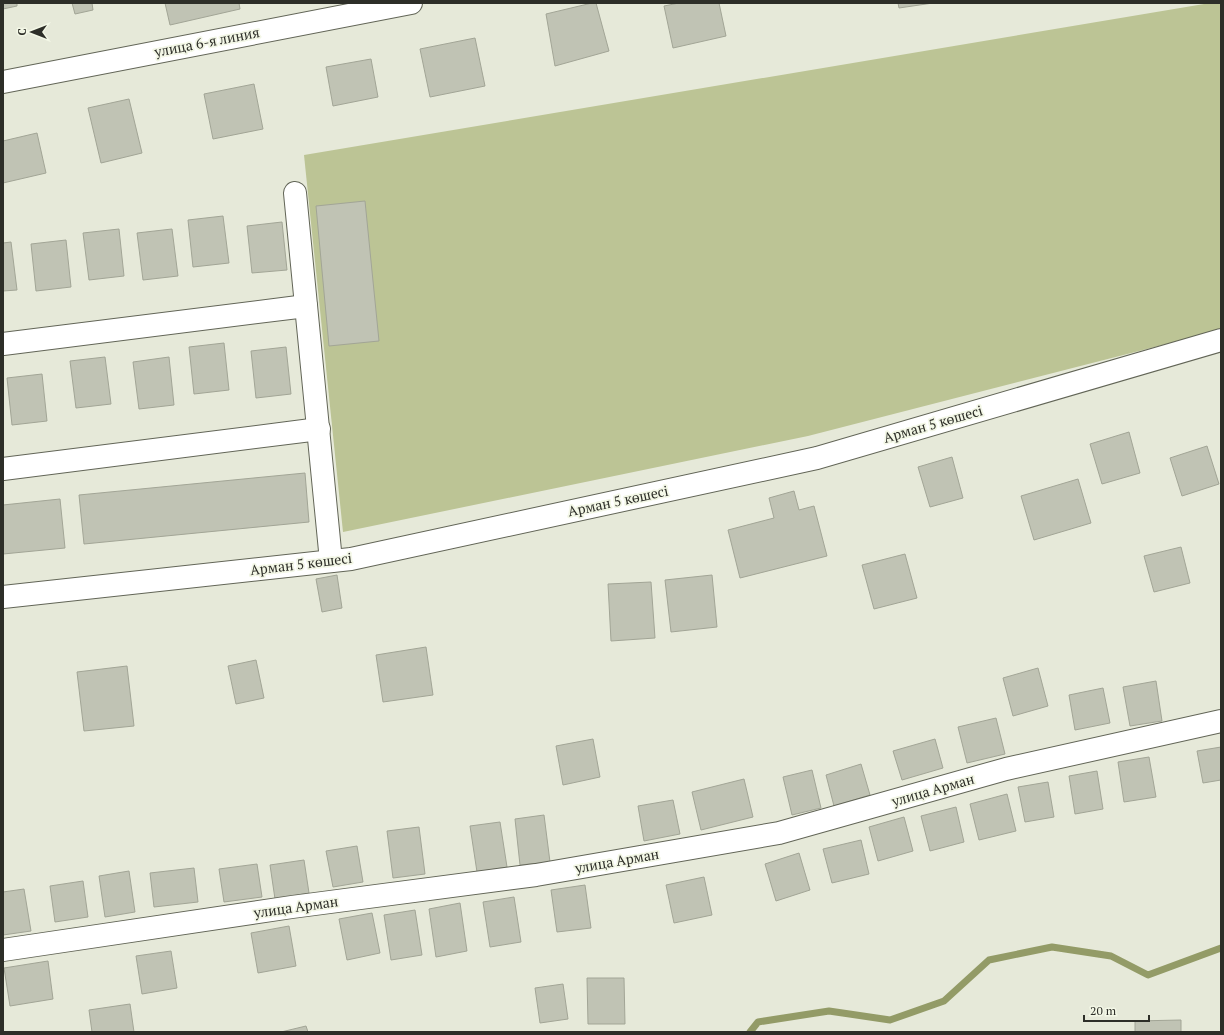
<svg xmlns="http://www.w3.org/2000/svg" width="1224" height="1035" font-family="'PT Serif',serif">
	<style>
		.green { fill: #bcc495 }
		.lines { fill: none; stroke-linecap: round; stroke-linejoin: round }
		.stream { stroke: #939b67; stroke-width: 7 }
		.building { fill: #c0c3b4; stroke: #a2a596 }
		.minor-casing { stroke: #626557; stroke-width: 24 }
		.minor { stroke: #fff; stroke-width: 22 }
		.labels { text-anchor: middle; stroke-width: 3.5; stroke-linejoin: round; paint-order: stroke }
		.street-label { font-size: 14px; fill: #2d2e28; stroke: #f3f7e6 }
	</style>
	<rect width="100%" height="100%" fill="#e6e9d9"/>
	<polygon class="green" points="1210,3 1221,3 1221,330 808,436 343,532 304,155"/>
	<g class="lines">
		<polyline class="stream" points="750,1032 758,1022 829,1011 890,1020 944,1001 989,960 1052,947 1111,956 1148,975 1221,948"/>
	</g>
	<g class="building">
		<polygon points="3,3 17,3 17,6 3,9"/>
		<polygon points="72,3 92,3 93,10 75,14"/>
		<polygon points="165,3 239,3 240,9 170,25"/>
		<polygon points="592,3 596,3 609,51 555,66 546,14"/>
		<polygon points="679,3 719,3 726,36 673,48 664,6"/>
		<polygon points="898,3 933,3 899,8"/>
		<polygon points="475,38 485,86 430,97 420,49"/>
		<polygon points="371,59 378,97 333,106 326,67"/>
		<polygon points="254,84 263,129 213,139 204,94"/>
		<polygon points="129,99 142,153 101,163 88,108"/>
		<polygon points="37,133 46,173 3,183 3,141"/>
		<polygon points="365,201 379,341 329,346 316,206"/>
		<polygon points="223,216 229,263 193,267 188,220"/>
		<polygon points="282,222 287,270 252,273 247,226"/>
		<polygon points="119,229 124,276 89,280 83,233"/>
		<polygon points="172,229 178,276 143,280 137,233"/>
		<polygon points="66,240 71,287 36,291 31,244"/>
		<polygon points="11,242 17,290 3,291 3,243"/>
		<polygon points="224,343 229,390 194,394 189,347"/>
		<polygon points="286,347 291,394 256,398 251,351"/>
		<polygon points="105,357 111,404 76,408 70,361"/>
		<polygon points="169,357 174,405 139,409 133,362"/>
		<polygon points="42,374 47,421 12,425 7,378"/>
		<polygon points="1129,432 1140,473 1102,484 1090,444"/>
		<polygon points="1207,446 1219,484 1182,496 1170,458"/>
		<polygon points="952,457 963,498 930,507 918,467"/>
		<polygon points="305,473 309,522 84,544 79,495"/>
		<polygon points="1078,479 1091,523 1034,540 1021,496"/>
		<polygon points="794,491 799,510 814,506 827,556 740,578 728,530 774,518 769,498"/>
		<polygon points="60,499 65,548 3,554 3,505"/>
		<polygon points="1181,547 1190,583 1154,592 1144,556"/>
		<polygon points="905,554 917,598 874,609 862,565"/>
		<polygon points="337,575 342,608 322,612 316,579"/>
		<polygon points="712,575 717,627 671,632 665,580"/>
		<polygon points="651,582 655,638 611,641 608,584"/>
		<polygon points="426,647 433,695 383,702 376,655"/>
		<polygon points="256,660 264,698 236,704 228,666"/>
		<polygon points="127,666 134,726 84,731 77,672"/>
		<polygon points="1038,668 1048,706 1013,716 1003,678"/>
		<polygon points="1156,681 1162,721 1130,726 1123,687"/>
		<polygon points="1103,688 1110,723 1075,730 1069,695"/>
		<polygon points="996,718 1005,754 967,763 958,727"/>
		<polygon points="593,739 600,777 563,785 556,746"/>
		<polygon points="935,739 943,768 902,780 893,751"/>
		<polygon points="1221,747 1221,780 1203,783 1197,751"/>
		<polygon points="1149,757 1156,797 1124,802 1118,762"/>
		<polygon points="861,764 870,795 834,806 826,775"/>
		<polygon points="812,770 821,808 792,815 783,777"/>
		<polygon points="1097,771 1103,809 1075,814 1069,776"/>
		<polygon points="744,779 753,817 701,830 692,792"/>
		<polygon points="1048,782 1054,817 1025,822 1018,787"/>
		<polygon points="1007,794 1016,831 979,840 970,804"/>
		<polygon points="673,800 680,834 644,841 638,806"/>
		<polygon points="956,807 964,842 930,851 921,816"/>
		<polygon points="544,815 550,862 520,865 515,819"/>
		<polygon points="904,817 913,851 878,861 869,827"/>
		<polygon points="500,822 507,867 477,872 470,826"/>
		<polygon points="419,827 425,874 393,878 387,831"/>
		<polygon points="861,840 869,874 832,883 823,849"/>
		<polygon points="357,846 363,882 333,887 326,851"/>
		<polygon points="799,853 810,890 776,901 765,864"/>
		<polygon points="304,860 309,893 275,899 270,865"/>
		<polygon points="257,864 262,897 224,902 219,869"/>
		<polygon points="194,868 198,902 154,907 150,873"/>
		<polygon points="129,871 135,912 105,917 99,876"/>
		<polygon points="704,877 712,915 674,923 666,885"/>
		<polygon points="83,881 88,917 55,922 50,886"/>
		<polygon points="585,885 591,928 557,932 551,890"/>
		<polygon points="24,889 31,931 3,935 3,892"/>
		<polygon points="514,897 521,942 490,947 483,902"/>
		<polygon points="460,903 467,951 436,957 429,909"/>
		<polygon points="415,910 422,955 391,960 384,915"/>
		<polygon points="372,913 380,953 347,960 339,919"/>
		<polygon points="289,926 296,966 258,973 251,933"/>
		<polygon points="171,951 177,988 142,994 136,956"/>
		<polygon points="48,961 53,999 10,1006 4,968"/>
		<polygon points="587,978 624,978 625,1024 588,1024"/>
		<polygon points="563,984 568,1019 540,1023 535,988"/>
		<polygon points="130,1004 134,1032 92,1032 89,1010"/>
		<polygon points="1181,1020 1181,1032 1135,1032 1135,1021"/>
		<polygon points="306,1026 308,1032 281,1032"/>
	</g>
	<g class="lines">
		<g class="minor-casing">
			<g id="minor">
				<polyline points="3,82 411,3"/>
				<polyline points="295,193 331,561"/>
				<polyline points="3,344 306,306"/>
				<polyline points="3,469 319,429"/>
				<polyline points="3,597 351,559 817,458 1221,340"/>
				<polyline points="3,950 292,907 536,875 779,833 1006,769 1221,721"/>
			</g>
		</g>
		<use href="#minor" class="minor"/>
	</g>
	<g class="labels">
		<g class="street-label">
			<text transform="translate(207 42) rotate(-11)" y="5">улица 6-я линия</text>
			<text transform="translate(933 424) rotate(-16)" y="5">Арман 5 көшесі</text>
			<text transform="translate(618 501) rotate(-12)" y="5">Арман 5 көшесі</text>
			<text transform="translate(301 564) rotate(-7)" y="5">Арман 5 көшесі</text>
			<text transform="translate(933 790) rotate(-16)" y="5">улица Арман</text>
			<text transform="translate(617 861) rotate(-10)" y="5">улица Арман</text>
			<text transform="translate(296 907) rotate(-8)" y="5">улица Арман</text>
		</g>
	</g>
	<rect width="1224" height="1035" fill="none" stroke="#2d2e28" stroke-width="8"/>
	<g transform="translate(32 32) rotate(270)" stroke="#f3f7e6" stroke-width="3" paint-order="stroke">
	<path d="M0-3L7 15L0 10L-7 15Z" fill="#2d2e28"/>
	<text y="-6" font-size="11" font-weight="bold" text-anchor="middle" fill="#2d2e28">С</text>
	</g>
	<path d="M1084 1015v6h65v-6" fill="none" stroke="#2d2e28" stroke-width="2"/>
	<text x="1090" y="1015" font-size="12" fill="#2d2e28" stroke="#f3f7e6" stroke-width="3" paint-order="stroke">20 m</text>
</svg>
